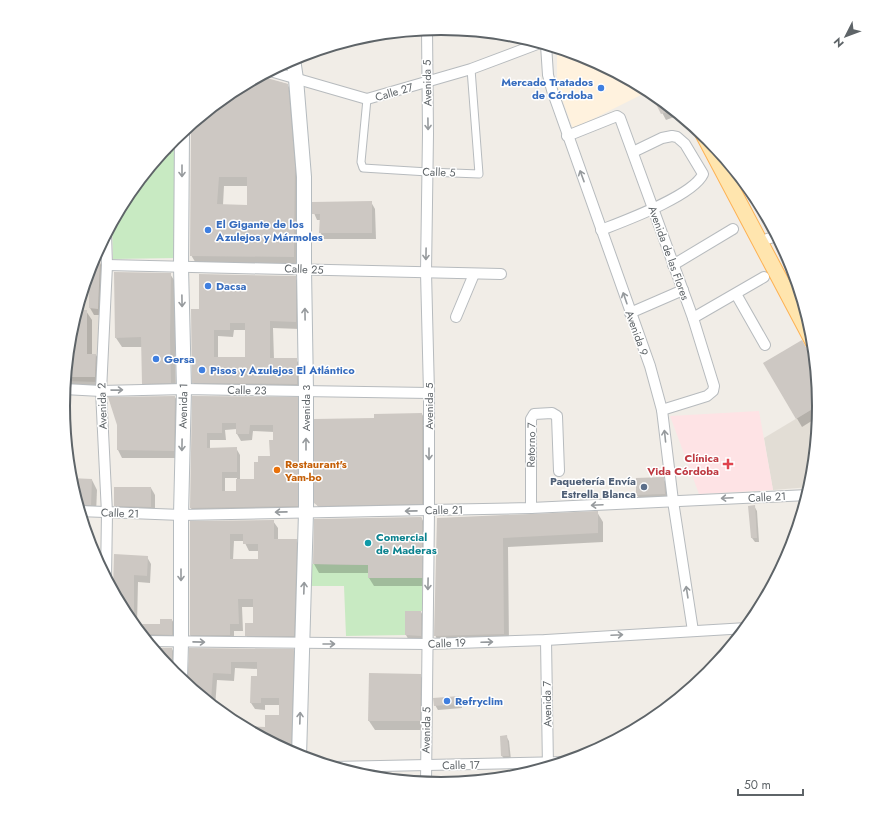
<svg xmlns="http://www.w3.org/2000/svg" width="882" height="813" font-family="Jost,sans-serif">
	<style>
		.commercial { fill: #fff2de }
		.education { fill: #e2ddd5 }
		.medical { fill: #fee3e5 }
		.grass { fill: #c8eac2 }
		.shadow { fill: #0003; fill-rule: evenodd }
		.building { fill: #cdc8c3; fill-rule: evenodd }
		.lines { fill: none; stroke-linecap: round; stroke-linejoin: round }
		.pedestrian-casing { stroke: #b7bbbe; stroke-width: 9 }
		.minor-casing { stroke: #b7bbbe; stroke-width: 12 }
		.secondary-casing { stroke: #b5bbbf; stroke-width: 16 }
		.primary-casing { stroke: #fdb254; stroke-width: 17 }
		.pedestrian { stroke: #fff; stroke-width: 7 }
		.minor { stroke: #fff; stroke-width: 10 }
		.secondary { stroke: #fff; stroke-width: 14 }
		.primary { stroke: #ffe5ae; stroke-width: 15 }
		.oneway { stroke: #969a9d }
		.shop-dot { fill: #3f7fe0; stroke: #fff; stroke-width: 1.5 }
		.health-dot { fill: #e0444e; stroke: #fff; stroke-width: 1.5 }
		.food-dot { fill: #e8710a; stroke: #fff; stroke-width: 1.5 }
		.service-dot { fill: #5c6f8a; stroke: #fff; stroke-width: 1.5 }
		.culture-dot { fill: #0f9aa8; stroke: #fff; stroke-width: 1.5 }
		.labels { text-anchor: middle; stroke-width: 3; stroke-linejoin: round; paint-order: stroke }
		.shop-label { font-size: 11px; font-weight: bold; fill: #366cbe; stroke: #fff; text-anchor: start }
		.street-label { font-size: 11px; fill: #5e6468; stroke: #fff }
		.health-label { font-size: 11px; font-weight: bold; fill: #be3a42; stroke: #fff; text-anchor: end }
		.food-label { font-size: 11px; font-weight: bold; fill: #c56008; stroke: #fff; text-anchor: start }
		.service-label { font-size: 11px; font-weight: bold; fill: #4e5e75; stroke: #fff; text-anchor: end }
		.culture-label { font-size: 11px; font-weight: bold; fill: #0d838f; stroke: #fff; text-anchor: start }
		.rim { fill: none; stroke: #5e6468; stroke-width: 2 }
	</style>
	<rect width="100%" height="100%" fill="#f1ede7"/>
	<polygon class="commercial" points="557,48 586,57 649,91 573,129 557,85"/>
	<g class="education">
		<polygon points="101,262 98,382 65,381 70,332 91,263"/>
		<polygon points="819,405 812,481 810,487 773,490 764,438"/>
	</g>
	<polygon class="medical" points="759,411 773,490 699,494 670,416"/>
	<g class="grass">
		<polygon points="166,148 175,148 176,258 113,259 112,223 126,196"/>
		<polygon points="310,564 368,565 368,578 423,578 422,611 405,611 405,635 346,636 344,586 310,586"/>
	</g>
	<g class="shadow">
		<path d="M259 77 287 84 293 94 299 176 298 266 197 265 191 255 192 124 231 92ZM224 186H248V206L223 205Z"/>
		<polygon points="651,92 675,111 677,116 666,120"/>
		<polygon points="171,142 171,154 161,154"/>
		<polygon points="371,202 375,209 376,239 324,239 320,232 321,220 317,220 314,213"/>
		<polygon points="100,263 104,270 102,315 94,315 90,308 90,266 91,264"/>
		<polygon points="170,274 176,283 175,347 176,392 149,393 143,383 142,347 122,347 116,338"/>
		<path d="M295 277 299 284 300 329 273 328 274 359H296L300 366 301 391 197 389 193 382 200 310ZM234 330H246V358H218V336L233 337Z"/>
		<polygon points="76,311 86,311 92,320 92,355 96,355 101,364 100,386 65,386 70,332"/>
		<polygon points="802,342 816,367 819,407 818,417 802,427 764,363"/>
		<polygon points="175,397 179,404 178,458 122,458 118,450 118,425"/>
		<path d="M193 397 297 398 301 405V512L194 515 191 508ZM237 429V434L241 441 252 440 253 431 274 432V441L271 457 255 480H240V455L236 448 210 449V440H226L225 430ZM225 478H237V492H225Z"/>
		<polygon points="422,414 427,423 427,512 321,512 316,503 375,418"/>
		<polygon points="663,478 667,485 669,501 641,502 637,495 637,479"/>
		<polygon points="70,479 92,480 97,490 96,514 80,514"/>
		<polygon points="151,488 155,495 155,514 119,513 115,506"/>
		<polygon points="754,506 757,511 759,542 755,542 752,538 749,507"/>
		<polygon points="597,512 603,522 603,542 508,547 509,643 440,645 435,635 438,519"/>
		<polygon points="422,519 427,528 426,586 374,586 369,578 369,573 319,573 314,564 315,520"/>
		<path d="M273 521 278 528V540H296L301 548 298 644 251 643 246 635 254 624V607H242L243 631H234V643H195L190 635V522ZM234 541H244L249 551H259V560H233Z"/>
		<polygon points="115,555 147,557 151,564 150,583 138,582 137,625 161,625 172,620 176,627 176,641 147,643 126,617 114,594"/>
		<polygon points="406,612 421,612 425,619 425,642 410,642 406,635"/>
		<polygon points="152,649 172,649 176,656 173,674"/>
		<polygon points="190,649 293,650 297,657 294,755 244,728 244,727 266,728 280,716 280,705 265,705 265,710 255,709 251,703 258,677 258,669 235,668 234,681 217,680 215,708 187,686"/>
		<polygon points="420,675 426,684 425,730 375,730 369,721"/>
		<polygon points="459,697 461,701 462,708 438,710 435,705"/>
		<polygon points="506,736 509,741 511,760 505,760 502,756"/>
	</g>
	<g class="building">
		<path d="M260 76 288 84 295 166 294 257 190 256 191 125 231 92ZM219 177H247V205L217 204Z"/>
		<polygon points="649,90 651,92 673,110 661,114"/>
		<polygon points="372,201 372,233 319,233 320,214 312,214 312,202"/>
		<polygon points="100,262 98,309 89,308 89,269 91,263"/>
		<polygon points="114,272 171,273 170,337 171,383 142,384 141,337 115,338"/>
		<path d="M199 274 296 276V322L270 321V358H297V384L192 383 191 309H199ZM230 323H245V357H214V330H230Z"/>
		<polygon points="77,310 87,310 87,354 96,354 95,377 65,377 70,332"/>
		<polygon points="802,340 815,364 819,405 796,419 763,363"/>
		<polygon points="175,396 174,451 117,450 117,425 108,397"/>
		<path d="M192 396 298 397V506L190 508ZM222 423H236V434H249L250 425H273V440H269L270 456H258V462H254V479H236V491H222V472H237V447L207 448V433H222Z"/>
		<polygon points="422,413 422,504 318,506 314,503 314,419 374,418 374,414"/>
		<polygon points="664,477 665,494 636,495 636,478"/>
		<polygon points="70,478 92,479 91,505 77,505"/>
		<polygon points="114,487 151,487 151,507 114,506"/>
		<polygon points="755,505 757,538 751,538 748,506"/>
		<polygon points="598,511 598,533 503,538 504,634 434,636 437,518"/>
		<polygon points="421,517 422,518 422,578 368,578 368,565 313,564 314,519"/>
		<path d="M274 520V539H297L294 636H245V623H253V599H238L239 624H230V635H190V521ZM230 534H243V544H258V559H230Z"/>
		<polygon points="114,554 148,556 147,576 134,575 134,624 160,624 160,619 172,619 172,635 146,634 142,636 126,617 113,591"/>
		<polygon points="405,611 421,611 421,636 405,635"/>
		<polygon points="152,648 172,648 172,672 156,654"/>
		<polygon points="189,648 294,649 291,753 240,726 265,727 265,715 279,715 279,698 261,698 261,703 250,703 251,676 257,676 257,662 231,662 231,674 213,673 211,701 207,701 187,685 188,680"/>
		<polygon points="369,673 421,674 420,721 368,721"/>
		<polygon points="459,696 460,704 434,706 433,698"/>
		<polygon points="507,735 509,756 501,756 500,736"/>
	</g>
	<g class="lines">
		<g class="pedestrian-casing">
			<polyline id="pedestrian" points="367,99 361,162 363,168 428,172 479,174 471,69"/>
		</g>
		<g class="minor-casing">
			<g id="minor">
				<polyline points="546,45 548,75 552,90 650,366 662,410 673,501 693,631"/>
				<polyline points="270,71 367,99 471,69 540,43"/>
				<polyline points="567,136 617,116 620,118 693,318 714,386 713,391 707,396 662,410"/>
				<path d="M601 230C624 221 693 196 703 174L685 144 677 137 672 136 662 138 633 152"/>
				<polyline points="767,239 777,236"/>
				<polyline points="107,265 501,274"/>
				<polyline points="673,265 733,229"/>
				<polyline points="736,294 765,345"/>
				<polyline points="630,313 683,290"/>
				<polyline points="456,317 474,274"/>
				<polyline points="693,318 764,277"/>
				<polyline points="64,389 101,391 184,389 429,393"/>
				<polyline points="531,508 531,419 534,414 552,413 557,416 559,471"/>
				<polyline points="79,511 181,515 429,510 531,508 808,495"/>
				<polyline points="106,578 107,513 101,391 107,265 106,234"/>
				<polyline points="546,640 548,768"/>
				<polyline points="146,641 427,644 546,640 747,628"/>
				<polyline points="333,767 566,762"/>
				<polyline points="426,784 429,510 429,393 426,272 428,134 427,29"/>
			</g>
		</g>
		<g class="secondary-casing">
			<g id="secondary">
				<polyline points="293,59 296,79 304,177 304,269 306,390 306,512 299,757"/>
				<polyline points="180,680 181,642 181,515 184,389 181,267 182,132"/>
			</g>
		</g>
		<g class="primary-casing">
			<polyline id="primary" points="703,134 813,342"/>
		</g>
		<use href="#pedestrian" class="pedestrian"/>
		<use href="#minor" class="minor"/>
		<use href="#secondary" class="secondary"/>
		<use href="#primary" class="primary"/>
	</g>
	<defs><path id="oneway-shaft" d="M-6 0H5M1.5-3L5.5 0L1.5 3" fill="none" stroke-width="1.6" stroke-linecap="round" stroke-linejoin="round"/></defs>
	<g class="oneway">
		<use href="#oneway-shaft" transform="translate(428 124) rotate(89)"/>
		<use href="#oneway-shaft" transform="translate(182 171) rotate(90)"/>
		<use href="#oneway-shaft" transform="translate(582 176) rotate(-110)"/>
		<use href="#oneway-shaft" transform="translate(426 254) rotate(91)"/>
		<use href="#oneway-shaft" transform="translate(625 298) rotate(-109)"/>
		<use href="#oneway-shaft" transform="translate(182 301) rotate(89)"/>
		<use href="#oneway-shaft" transform="translate(305 314) rotate(-91)"/>
		<use href="#oneway-shaft" transform="translate(117 390) rotate(-1)"/>
		<use href="#oneway-shaft" transform="translate(665 436) rotate(-96)"/>
		<use href="#oneway-shaft" transform="translate(306 444) rotate(-90)"/>
		<use href="#oneway-shaft" transform="translate(182 445) rotate(91)"/>
		<use href="#oneway-shaft" transform="translate(429 454) rotate(90)"/>
		<use href="#oneway-shaft" transform="translate(727 498) rotate(177)"/>
		<use href="#oneway-shaft" transform="translate(597 505) rotate(177)"/>
		<use href="#oneway-shaft" transform="translate(411 511) rotate(179)"/>
		<use href="#oneway-shaft" transform="translate(281 512) rotate(179)"/>
		<use href="#oneway-shaft" transform="translate(181 575) rotate(90)"/>
		<use href="#oneway-shaft" transform="translate(428 584) rotate(91)"/>
		<use href="#oneway-shaft" transform="translate(304 588) rotate(-88)"/>
		<use href="#oneway-shaft" transform="translate(687 592) rotate(-99)"/>
		<use href="#oneway-shaft" transform="translate(617 635) rotate(-3)"/>
		<use href="#oneway-shaft" transform="translate(199 642) rotate(1)"/>
		<use href="#oneway-shaft" transform="translate(487 642) rotate(-2)"/>
		<use href="#oneway-shaft" transform="translate(329 644)"/>
		<use href="#oneway-shaft" transform="translate(300 718) rotate(-88)"/>
	</g>
	<g class="shop-dot">
		<circle cx="601" cy="88" r="4"/>
		<circle cx="208" cy="230" r="4"/>
		<circle cx="208" cy="286" r="4"/>
		<circle cx="156" cy="359" r="4"/>
		<circle cx="202" cy="370" r="4"/>
		<circle cx="447" cy="701" r="4"/>
	</g>
	<path class="health-dot" d="M726 458h4v4h4v4h-4v4h-4v-4h-4v-4h4z"/>
	<circle class="food-dot" cx="277" cy="470" r="4"/>
	<circle class="service-dot" cx="644" cy="487" r="4"/>
	<circle class="culture-dot" cx="368" cy="543" r="4"/>
	<g class="labels">
		<g class="shop-label">
			<text x="593" y="86" text-anchor="end">Mercado Tratados<tspan x="593" dy="13">de Córdoba</tspan></text>
			<text x="216" y="228">El Gigante de los<tspan x="216" dy="13">Azulejos y Mármoles</tspan></text>
			<text x="216" y="290">Dacsa</text>
			<text x="164" y="363">Gersa</text>
			<text x="210" y="374">Pisos y Azulejos El Atlántico</text>
			<text x="455" y="705">Refryclim</text>
		</g>
		<g class="street-label">
			<text transform="translate(427 83) rotate(-91)" y="4">Avenida 5</text>
			<text transform="translate(394 92) rotate(-16)" y="4">Calle 27</text>
			<text transform="translate(439 172) rotate(2)" y="4">Calle 5</text>
			<text transform="translate(669 253) rotate(70)" y="4">Avenida de las Flores</text>
			<text transform="translate(304 269) rotate(2)" y="4">Calle 25</text>
			<text transform="translate(637 333) rotate(70)" y="4">Avenida 9</text>
			<text transform="translate(247 390) rotate(1)" y="4">Calle 23</text>
			<text transform="translate(102 406) rotate(-92)" y="4">Avenida 2</text>
			<text transform="translate(183 406) rotate(-89)" y="4">Avenida 1</text>
			<text transform="translate(429 406) rotate(-90)" y="4">Avenida 5</text>
			<text transform="translate(306 408) rotate(-90)" y="4">Avenida 3</text>
			<text transform="translate(531 445) rotate(-89)" y="4">Retorno 7</text>
			<text transform="translate(767 497) rotate(-3)" y="4">Calle 21</text>
			<text transform="translate(444 510) rotate(-1)" y="4">Calle 21</text>
			<text transform="translate(120 513) rotate(2)" y="4">Calle 21</text>
			<text transform="translate(447 643) rotate(-2)" y="4">Calle 19</text>
			<text transform="translate(547 704) rotate(-91)" y="4">Avenida 7</text>
			<text transform="translate(426 730) rotate(-89)" y="4">Avenida 5</text>
			<text transform="translate(461 765) rotate(-1)" y="4">Calle 17</text>
		</g>
		<g class="health-label">
			<text x="719" y="462">Clínica<tspan x="719" dy="13">Vida Córdoba</tspan></text>
		</g>
		<g class="food-label">
			<text x="285" y="468">Restaurant's<tspan x="285" dy="13">Yam-bo</tspan></text>
		</g>
		<g class="service-label">
			<text x="636" y="485">Paquetería Envía<tspan x="636" dy="13">Estrella Blanca</tspan></text>
		</g>
		<g class="culture-label">
			<text x="376" y="541">Comercial<tspan x="376" dy="13">de Maderas</tspan></text>
		</g>
	</g>
	<path d="M0 0H882V813H0ZM70 406a371 371 0 1 1 742 0a371 371 0 1 1-742 0Z" fill="#fff" fill-rule="evenodd"/>
	<path class="rim" d="M70 406a371 371 0 1 1 742 0a371 371 0 1 1-742 0Z"/>
	<g transform="translate(846 36) rotate(228)" stroke="#ffffff" stroke-width="3" paint-order="stroke">
	<path d="M0-3L7 15L0 10L-7 15Z" fill="#5e6468"/>
	<text y="-6" font-size="11" font-weight="bold" text-anchor="middle" fill="#5e6468">N</text>
	</g>
	<path d="M738 789v6h65v-6" fill="none" stroke="#5e6468" stroke-width="2"/>
	<text x="744" y="789" font-size="12" fill="#5e6468" stroke="#ffffff" stroke-width="3" paint-order="stroke">50 m</text>
</svg>
